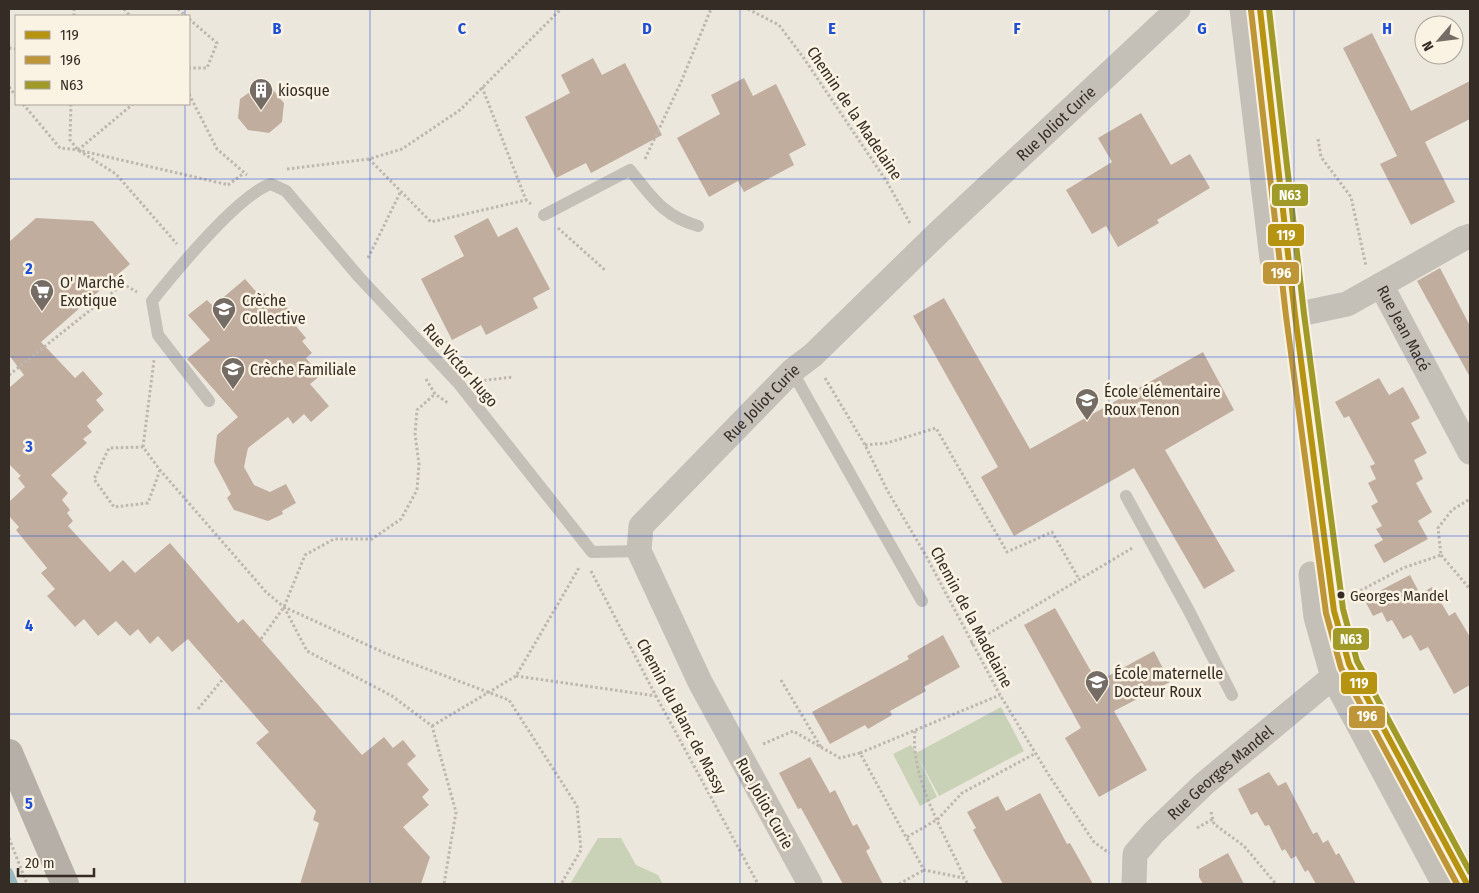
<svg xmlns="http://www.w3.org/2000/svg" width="1479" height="893" font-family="'Fira Sans Condensed',sans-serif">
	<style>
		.green { fill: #c9d2b6 }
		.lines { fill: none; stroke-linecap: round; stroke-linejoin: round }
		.stream { stroke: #99b9be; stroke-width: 8 }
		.building { fill: #c0ad9e }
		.path { stroke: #bdb7af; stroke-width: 3; stroke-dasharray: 2.5 2.5; stroke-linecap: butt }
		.service { stroke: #c4bfb7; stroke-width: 12 }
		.minor { stroke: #c4bfb7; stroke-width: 25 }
		.secondary { stroke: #b5afa7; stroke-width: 28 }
		.bus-1-casing { stroke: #faf3e3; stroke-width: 10 }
		.bus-2-casing { stroke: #faf3e3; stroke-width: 10 }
		.bus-3-casing { stroke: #faf3e3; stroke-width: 10 }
		.bus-1 { stroke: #b69311; stroke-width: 6 }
		.bus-2 { stroke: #be9637; stroke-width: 6 }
		.bus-3 { stroke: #a09a28; stroke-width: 6 }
		.grid { fill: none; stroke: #1d4ed8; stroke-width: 1; stroke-opacity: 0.55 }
		.bus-dot { fill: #352c25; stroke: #faf3e3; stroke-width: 2 }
		.labels { text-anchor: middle; stroke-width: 5; stroke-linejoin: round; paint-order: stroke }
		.bus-label { font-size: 15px; fill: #352c25; stroke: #faf3e3; text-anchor: start }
		.poi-label { font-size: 16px; fill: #352c25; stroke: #faf3e3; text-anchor: start }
		.street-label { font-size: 16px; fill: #352c25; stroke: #faf3e3 }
		.grid-label { font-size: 16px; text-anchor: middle; font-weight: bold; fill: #1d4ed8; stroke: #faf3e3; stroke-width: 5; stroke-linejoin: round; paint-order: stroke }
		.line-badge { stroke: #faf3e3; stroke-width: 2 }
		.badge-label { font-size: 14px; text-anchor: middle; font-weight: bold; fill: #fff }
	</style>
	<rect width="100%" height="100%" fill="#ece7dd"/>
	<g class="green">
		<polygon points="1001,707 1024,751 939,796 918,757 937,797 920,806 893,754 911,745 916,753"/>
		<polygon points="598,838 621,838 636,865 658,875 663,884 570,884"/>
	</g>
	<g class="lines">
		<polyline class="stream" points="9,872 14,884"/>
	</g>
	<g class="building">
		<polygon points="1372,33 1411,111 1470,81 1470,119 1425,142 1455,202 1411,225 1380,164 1397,156 1343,48"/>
		<polygon points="593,58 602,75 625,63 662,135 591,173 586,163 556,178 525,117 570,93 561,75"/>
		<polygon points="744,78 753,96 776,84 806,145 789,154 794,165 744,192 738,181 709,197 677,138 720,114 711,95"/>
		<polygon points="254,89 273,90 284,103 282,122 269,133 248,130 238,118 240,99"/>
		<polygon points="1141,113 1171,165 1190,154 1210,188 1157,220 1159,223 1118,247 1106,226 1092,234 1066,190 1112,162 1098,138"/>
		<polygon points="36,218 93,221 130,264 41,342 75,378 83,371 103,394 96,400 104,410 87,426 92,432 83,439 87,443 51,475 68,493 62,500 70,510 67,513 73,521 68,526 110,572 123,560 135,573 170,543 238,623 243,619 362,755 384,737 393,748 403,740 416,756 407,764 429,790 422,797 429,805 403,827 430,857 421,884 300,884 319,823 313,820 316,811 256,743 269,732 188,639 172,652 158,636 150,644 138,629 130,636 116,621 98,636 84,619 75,627 47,596 55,589 41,573 47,568 16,530 19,527 9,516 9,502 25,487 18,478 21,476 9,464 9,388 24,375 9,355 9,242"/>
		<polygon points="488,218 498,237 517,227 550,289 533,298 538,308 486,335 481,325 452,340 421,279 464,256 454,236"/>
		<polygon points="1440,268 1470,326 1470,377 1417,281"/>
		<polygon points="245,279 260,296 264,293 273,304 279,298 295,317 291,320 306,338 302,341 312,353 306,358 320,376 310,384 329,406 311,422 304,414 293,424 288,417 248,448 244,467 254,485 270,492 286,484 296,503 282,511 283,514 268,521 234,510 227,498 231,494 214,462 217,435 238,417 187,359 210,340 188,315 207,300 213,306"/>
		<polygon points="944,298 1030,449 1203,352 1234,410 1165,450 1235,571 1204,589 1134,468 1014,536 981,477 998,467 913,316"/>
		<polygon points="1379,378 1389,395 1403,387 1420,418 1411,423 1427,453 1414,460 1423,479 1416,483 1432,512 1418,521 1428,539 1384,563 1374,545 1383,540 1376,529 1382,526 1371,506 1378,502 1368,483 1376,479 1370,466 1375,464 1349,416 1344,418 1335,402"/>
		<polygon points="1410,575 1420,594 1432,587 1449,616 1455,612 1470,637 1470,685 1454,694 1428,647 1420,651 1411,635 1403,639 1392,620 1387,622 1382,612 1373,616 1364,599"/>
		<polygon points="1055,608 1097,682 1154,651 1170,682 1114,711 1147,770 1099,797 1065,738 1081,728 1024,625"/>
		<polygon points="943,635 960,667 924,687 926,691 890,711 892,715 868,729 865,725 830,744 812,712 909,659 907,656"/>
		<polygon points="810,757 830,793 835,790 853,826 857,824 870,848 866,851 883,884 843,884 801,808 798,809 779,773"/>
		<polygon points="1269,772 1278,786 1286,782 1313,834 1317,832 1323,843 1328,840 1336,855 1339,853 1356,884 1316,884 1308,870 1305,872 1296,856 1291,859 1285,849 1282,851 1269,825 1265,826 1257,812 1251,815 1238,789"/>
		<polygon points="1040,793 1067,844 1070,843 1093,884 1003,884 973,830 976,828 967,812 998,796 1006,811"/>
		<polygon points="1228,853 1244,884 1203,884 1199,877 1199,869"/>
	</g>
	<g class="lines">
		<g class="path">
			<polyline points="124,9 130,16"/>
			<polyline points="178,9 186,16"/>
			<polyline points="748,9 779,25 803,57 887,182 911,225"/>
			<polyline points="74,16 74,9"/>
			<polyline points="189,19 217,43 207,68 189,68"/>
			<polyline points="9,48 16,49"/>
			<polyline points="9,87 16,96"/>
			<polyline points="482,87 526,200"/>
			<polyline points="189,94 217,149 247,175"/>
			<polyline points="23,104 60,148 78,150 229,185"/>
			<polyline points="71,104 70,140 78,150 116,174 177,244"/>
			<polyline points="1318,139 1321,157 1351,197 1366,266"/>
			<polyline points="78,150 133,104"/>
			<polyline points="369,159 431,222 526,200 531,204"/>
			<polyline points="645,159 681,82 711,9"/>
			<polyline points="287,169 369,159 402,149 460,110 561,9"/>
			<polyline points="228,185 244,173"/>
			<polyline points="558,228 606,271"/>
			<polyline points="368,258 401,191"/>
			<polyline points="9,375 123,284 137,292"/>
			<polyline points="825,378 865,445 887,490 925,554 1000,695 1050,777 1094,842 1109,853"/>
			<polyline points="426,379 435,394 448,403"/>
			<polyline points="479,381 513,377"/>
			<polyline points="865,445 887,443 936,428 1007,552 1052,532 1079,579"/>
			<polyline points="143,447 154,360"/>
			<polyline points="160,470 148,503 114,507 94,479 109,448 143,447 160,470 266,592 284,607 387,654 509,700 577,806 581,850 561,884"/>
			<polyline points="1441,555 1470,589"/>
			<polyline points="591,571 656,696 758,884"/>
			<polyline points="1356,593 1403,568 1441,555 1438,528 1452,510 1470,499"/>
			<polyline points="284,607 307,651 392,696 432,726 456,812 444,884"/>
			<polyline points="261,639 284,607 305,555 334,539 372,539 401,519 417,490 419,464 415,434 417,410 435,394"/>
			<polyline points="971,644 1134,547"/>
			<polyline points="516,676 656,696"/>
			<polyline points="781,680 822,749"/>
			<polyline points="198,709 223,679"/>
			<polyline points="432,726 516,676 580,566"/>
			<path d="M915 731C910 779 945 834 964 877"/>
			<polyline points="763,744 793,731 840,758 860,753 924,870 964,878 968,884"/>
			<polyline points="860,753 1000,695"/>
			<polyline points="1211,812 1214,824 1244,846 1276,884"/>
			<polyline points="1197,828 1213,819"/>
			<polyline points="907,837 938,819 962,793 1036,753"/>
			<polyline points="9,838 27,884"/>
			<polyline points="899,884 924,870"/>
		</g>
		<g class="service">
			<path d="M544 215 630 170C652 197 663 216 698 226"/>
			<polyline points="792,371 922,601"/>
			<path d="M209 401 158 335 152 301C175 272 239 194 271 184L286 191 359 277 459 384 592 552 639 551"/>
			<polyline points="1126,496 1188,609 1232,695"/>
		</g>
		<g class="minor">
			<polyline points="1242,9 1272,259"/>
			<polyline points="1260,9 1295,315 1334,611 1349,664 1467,884"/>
			<polyline points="1381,285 1464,238 1470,236"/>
			<path id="s1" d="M1295 315 1347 304 1381 285 1470 452"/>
			<polyline points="1311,574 1316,617 1333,677 1444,884"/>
			<path id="s2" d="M810 884 700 682 639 551 641 526 792 371 813 355 936 235 1178 9"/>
			<path id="s3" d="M1134 884 1135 854 1154 832 1204 784 1345 667"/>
		</g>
		<polyline class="secondary" points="9,753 65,884"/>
		<g class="bus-1-casing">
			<polyline id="bus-1" points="1260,9 1295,315 1334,611 1349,664 1467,884"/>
		</g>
		<g class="bus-2-casing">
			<polyline id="bus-2" points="1251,10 1286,316 1326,613 1341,668 1457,884"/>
		</g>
		<g class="bus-3-casing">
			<polyline id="bus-3" points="1269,9 1304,314 1343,609 1357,661 1470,872"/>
		</g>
		<use href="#bus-1" class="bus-1"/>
		<use href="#bus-2" class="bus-2"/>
		<use href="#bus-3" class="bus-3"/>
	</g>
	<path class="grid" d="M185 9V16M370 9V884M555 9V884M740 9V884M924 9V884M1109 9V884M1294 9V884M185 104V884M9 179H1470M9 357H1470M9 536H1470M9 714H1470"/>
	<defs>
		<g id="building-pin" transform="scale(1.25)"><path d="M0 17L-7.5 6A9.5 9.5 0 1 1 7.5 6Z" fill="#756d65" stroke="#faf3e3"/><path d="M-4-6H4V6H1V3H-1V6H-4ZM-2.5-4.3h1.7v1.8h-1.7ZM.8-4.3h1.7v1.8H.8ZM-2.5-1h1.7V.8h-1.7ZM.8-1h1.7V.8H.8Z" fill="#fff"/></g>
		<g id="supermarket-pin" transform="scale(1.25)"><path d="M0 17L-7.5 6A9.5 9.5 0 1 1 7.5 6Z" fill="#756d65" stroke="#faf3e3"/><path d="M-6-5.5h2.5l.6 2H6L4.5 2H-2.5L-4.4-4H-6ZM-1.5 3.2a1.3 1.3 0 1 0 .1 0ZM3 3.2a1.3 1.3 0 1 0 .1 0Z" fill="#fff"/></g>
		<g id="school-pin" transform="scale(1.25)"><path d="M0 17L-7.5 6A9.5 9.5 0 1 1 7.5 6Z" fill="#756d65" stroke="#faf3e3"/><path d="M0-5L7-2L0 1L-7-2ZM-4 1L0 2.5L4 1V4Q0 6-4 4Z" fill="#fff"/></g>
	</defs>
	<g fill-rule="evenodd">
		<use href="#building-pin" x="261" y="90"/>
		<use href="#supermarket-pin" x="42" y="291"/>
		<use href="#school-pin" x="224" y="309"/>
		<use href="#school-pin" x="233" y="369"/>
		<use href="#school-pin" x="1087" y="400"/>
		<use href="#school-pin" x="1097" y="682"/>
	</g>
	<circle class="bus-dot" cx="1341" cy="595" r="4.5"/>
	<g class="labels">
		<g class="bus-label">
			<text x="1350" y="601">Georges Mandel</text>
		</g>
		<g class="poi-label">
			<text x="278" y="96">kiosque</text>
			<text x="60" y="288">O' Marché<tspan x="60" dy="18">Exotique</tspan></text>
			<text x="242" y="306">Crèche<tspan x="242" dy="18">Collective</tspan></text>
			<text x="250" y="375">Crèche Familiale</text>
			<text x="1104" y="397">École élémentaire<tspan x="1104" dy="18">Roux Tenon</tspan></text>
			<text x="1114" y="679">École maternelle<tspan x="1114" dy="18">Docteur Roux</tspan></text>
		</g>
		<g class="street-label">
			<text transform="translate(855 113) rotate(56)" y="6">Chemin de la Madelaine</text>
			<text dy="6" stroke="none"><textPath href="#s2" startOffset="978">Rue Joliot Curie</textPath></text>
			<text dy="6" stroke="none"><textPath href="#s1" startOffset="141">Rue Jean Macé</textPath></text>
			<text transform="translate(461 365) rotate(49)" y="6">Rue Victor Hugo</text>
			<text dy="6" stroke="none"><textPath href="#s2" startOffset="572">Rue Joliot Curie</textPath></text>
			<text transform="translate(972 617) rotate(62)" y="6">Chemin de la Madelaine</text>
			<text transform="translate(682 716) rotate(62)" y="6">Chemin du Blanc de Massy</text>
			<text dy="6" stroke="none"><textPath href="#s3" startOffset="148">Rue Georges Mandel</textPath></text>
			<text transform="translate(765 803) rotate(61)" y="6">Rue Joliot Curie</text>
		</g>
	</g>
	<g class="grid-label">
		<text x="277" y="34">B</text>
		<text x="462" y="34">C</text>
		<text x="647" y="34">D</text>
		<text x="832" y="34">E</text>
		<text x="1017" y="34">F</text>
		<text x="1202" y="34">G</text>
		<text x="1387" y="34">H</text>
		<text x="29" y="274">2</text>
		<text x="29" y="452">3</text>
		<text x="29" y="631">4</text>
		<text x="29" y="809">5</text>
	</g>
	<g class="line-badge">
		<rect x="1271" y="183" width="38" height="24" rx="5" fill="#a09a28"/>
		<rect x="1267" y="223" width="38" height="24" rx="5" fill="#b69311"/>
		<rect x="1262" y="261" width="38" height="24" rx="5" fill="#be9637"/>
		<rect x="1332" y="627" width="38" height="24" rx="5" fill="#a09a28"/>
		<rect x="1340" y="671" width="38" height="24" rx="5" fill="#b69311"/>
		<rect x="1348" y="705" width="38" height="24" rx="5" fill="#be9637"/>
	</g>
	<g class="badge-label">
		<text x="1290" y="200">N63</text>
		<text x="1286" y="240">119</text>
		<text x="1281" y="278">196</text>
		<text x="1351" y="644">N63</text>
		<text x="1359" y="688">119</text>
		<text x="1367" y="721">196</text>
	</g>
	<rect width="1479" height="893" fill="none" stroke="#352c25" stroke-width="20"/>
	<rect x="15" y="15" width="175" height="90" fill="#faf3e3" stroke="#aba397"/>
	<rect x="25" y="31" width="25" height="8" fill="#b69311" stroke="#aba397"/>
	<text x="60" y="40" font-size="15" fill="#352c25">119</text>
	<rect x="25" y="56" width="25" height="8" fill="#be9637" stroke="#aba397"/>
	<text x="60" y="65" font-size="15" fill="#352c25">196</text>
	<rect x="25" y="81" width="25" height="8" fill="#a09a28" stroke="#aba397"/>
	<text x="60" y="90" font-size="15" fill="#352c25">N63</text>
	<g transform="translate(1439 40) rotate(242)"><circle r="24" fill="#faf3e3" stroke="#aba397"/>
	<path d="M0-4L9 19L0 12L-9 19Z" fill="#756d65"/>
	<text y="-8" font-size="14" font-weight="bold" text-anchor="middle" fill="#352c25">N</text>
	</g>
	<path d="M18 868v8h76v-8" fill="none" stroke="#352c25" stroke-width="2.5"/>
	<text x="25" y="868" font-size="15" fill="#352c25" stroke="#faf3e3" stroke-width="4" paint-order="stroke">20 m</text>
</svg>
